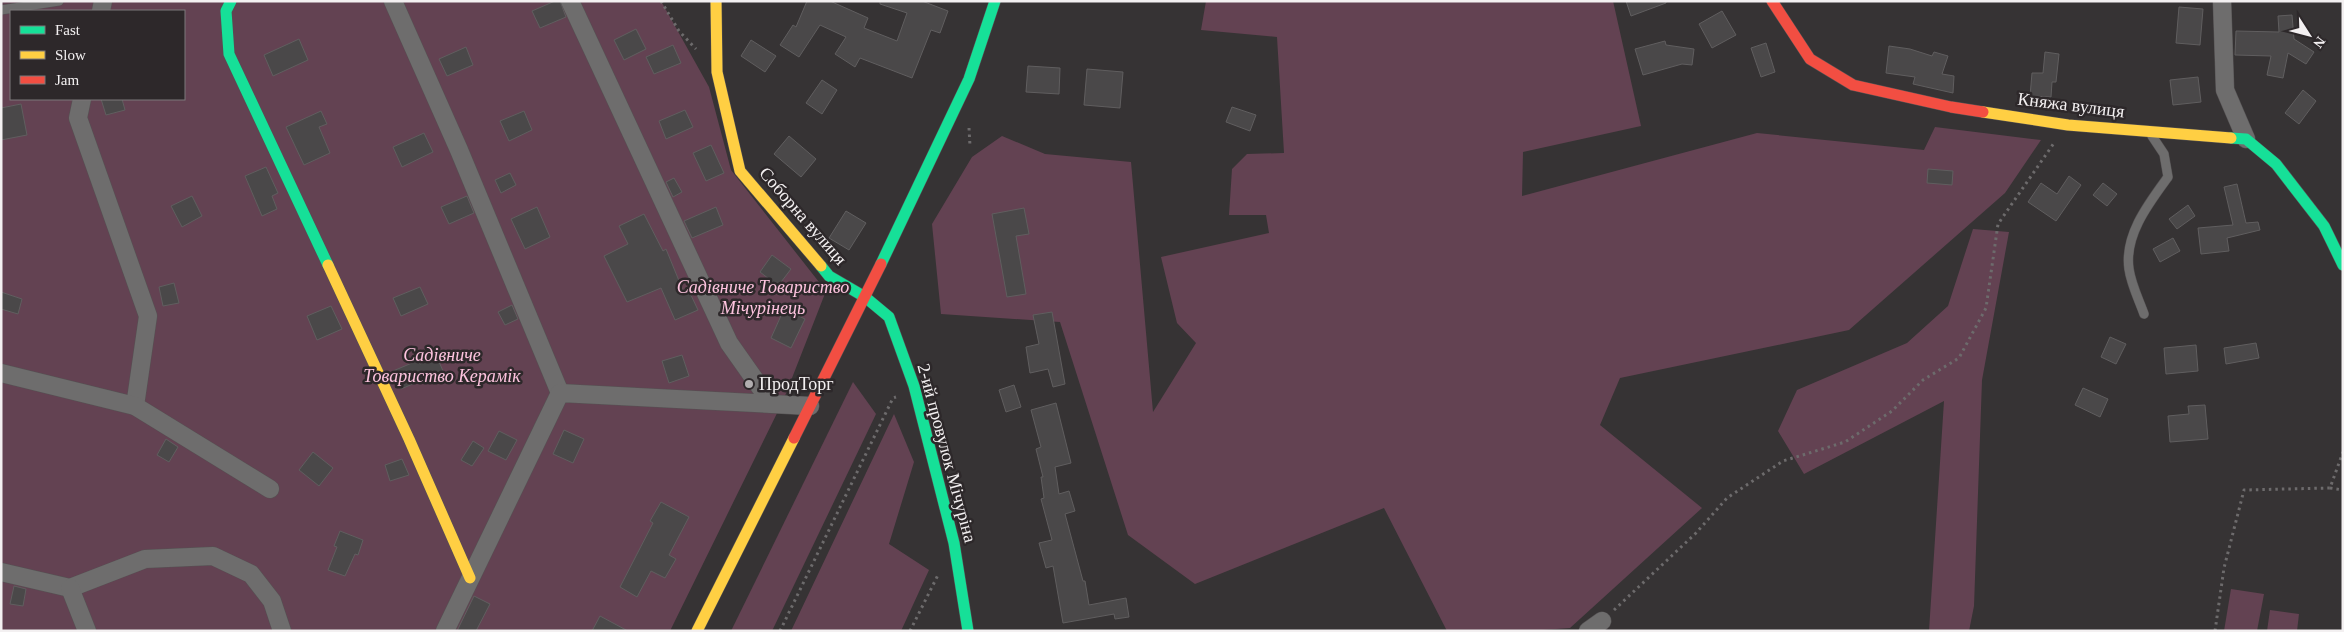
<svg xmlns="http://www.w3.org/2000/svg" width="2344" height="632" font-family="'Times New Roman',serif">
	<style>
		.green { fill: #634252; fill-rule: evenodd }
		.building { fill: #4a4849; stroke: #605e5f }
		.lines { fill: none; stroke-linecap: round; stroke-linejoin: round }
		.lane-casing { stroke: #555253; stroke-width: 10 }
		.street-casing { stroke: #555253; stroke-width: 19 }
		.fast-casing { stroke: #555253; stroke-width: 12 }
		.slow-casing { stroke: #555253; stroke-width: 12 }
		.jam-casing { stroke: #555253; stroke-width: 12 }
		.path { stroke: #6d6b6c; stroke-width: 3; stroke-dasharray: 2.5 4; stroke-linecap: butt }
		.lane { stroke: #6e6d6d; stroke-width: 9 }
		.street { stroke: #6e6d6d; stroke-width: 18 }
		.fast { stroke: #16e098; stroke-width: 11 }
		.slow { stroke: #ffcf43; stroke-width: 11 }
		.jam { stroke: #f24e42; stroke-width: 11 }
		.poi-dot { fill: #b1aeaf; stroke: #2d282a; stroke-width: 2 }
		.labels { text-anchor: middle; stroke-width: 5; stroke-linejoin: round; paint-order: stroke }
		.street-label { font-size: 18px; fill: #f3f0f1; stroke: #2d282a }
		.park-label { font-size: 18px; font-style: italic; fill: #fdc3de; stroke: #2d282a }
		.poi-label { font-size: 18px; fill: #f3f0f1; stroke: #2d282a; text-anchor: start }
	</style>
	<rect width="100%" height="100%" fill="#363334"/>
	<g class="green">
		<path d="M1 1H661L709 87 731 170 826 291 783 401 670 631H1ZM11 11H184V99H11Z"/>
		<polygon points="1206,1 1613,1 1641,126 1523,152 1522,196 1757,133 1924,150 1935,127 2041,140 2005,193 1849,330 1620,378 1600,425 1702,508 1570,628 1529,631 1447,631 1384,508 1195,584 1128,535 1060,322 941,314 932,224 972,157 1002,136 1045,154 1131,162 1153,412 1196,343 1177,323 1161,257 1269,233 1266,215 1229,215 1232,169 1247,154 1284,153 1277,37 1201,30"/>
		<polygon points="1973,229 2009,232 1982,380 1974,606 1969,631 1929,631 1944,401 1804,474 1778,431 1797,390 1907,343 1948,306"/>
		<polygon points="853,382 876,414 772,631 731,631"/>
		<polygon points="894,414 914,462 889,544 929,570 901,631 791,631"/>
		<polygon points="2231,589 2264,594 2257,631 2224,631"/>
		<polygon points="2270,610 2299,614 2297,631 2267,631"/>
	</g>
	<g class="building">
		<polygon points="555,1 560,1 566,17 540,28 532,11"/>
		<polygon points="807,1 830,1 868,18 864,28 897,41 907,13 880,4 880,1 922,1 948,11 940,33 931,30 912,78 860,58 855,67 835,54 846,37 820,25 799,57 780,45 793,25 796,27"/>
		<polygon points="1626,1 1666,1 1666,3 1631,16"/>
		<polygon points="2179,7 2203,9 2200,45 2176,43"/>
		<polygon points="1722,11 1736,35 1712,48 1699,24"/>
		<polygon points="2292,15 2294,39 2314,52 2306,64 2288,53 2283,78 2267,75 2271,56 2235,55 2236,31 2279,32 2278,16"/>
		<polygon points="636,29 646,49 624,60 614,40"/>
		<polygon points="299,39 308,60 273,76 264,55"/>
		<polygon points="751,40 776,56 765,72 741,56"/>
		<polygon points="1665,41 1666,45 1694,49 1692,65 1682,64 1643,75 1635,49"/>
		<polygon points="1766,43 1775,72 1761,77 1751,48"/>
		<polygon points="673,45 681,63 654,74 646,57"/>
		<polygon points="1889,46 1910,49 1932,56 1934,52 1948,56 1942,74 1954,76 1953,93 1913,84 1915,77 1886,73"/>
		<polygon points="466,47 473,65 447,76 439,59"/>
		<polygon points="2045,52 2059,54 2056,82 2052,82 2051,97 2030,96 2032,73 2043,73"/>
		<polygon points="1028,66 1060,68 1059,94 1026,92"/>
		<polygon points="1087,69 1123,72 1120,108 1084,105"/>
		<polygon points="2198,77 2201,102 2173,105 2170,80"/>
		<polygon points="822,80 837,90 822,114 806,103"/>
		<polygon points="2303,90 2316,101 2299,124 2285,113"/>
		<polygon points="101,99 122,99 125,110 106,115"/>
		<polygon points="21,104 27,135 1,140 1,108"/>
		<polygon points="1232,107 1256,115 1250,131 1226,122"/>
		<polygon points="685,110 693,127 666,139 659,121"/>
		<polygon points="321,111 327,124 319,127 330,153 304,165 286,127"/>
		<polygon points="524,111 532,130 509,141 500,121"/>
		<polygon points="424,133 433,152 402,167 393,147"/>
		<polygon points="789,136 816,159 801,177 774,154"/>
		<polygon points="711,145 724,173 706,181 693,153"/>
		<polygon points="266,167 278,193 272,196 277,209 262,216 245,176"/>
		<polygon points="1928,169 1953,171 1952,185 1927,183"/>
		<polygon points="510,173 516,185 501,193 495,180"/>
		<polygon points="2069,176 2081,185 2056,221 2028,202 2041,183 2057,194"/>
		<polygon points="674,178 682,192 673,197 666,182"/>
		<polygon points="2103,183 2117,194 2107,206 2093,195"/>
		<polygon points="2237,184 2246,223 2258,222 2260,230 2227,238 2229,251 2201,254 2198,228 2233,225 2224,187"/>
		<polygon points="192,196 202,216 182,227 171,206"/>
		<polygon points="467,196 474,213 449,224 441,207"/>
		<polygon points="2188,205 2195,216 2177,229 2169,219"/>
		<polygon points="537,207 550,237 525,249 511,219"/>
		<polygon points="716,207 723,225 692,238 684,221"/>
		<polygon points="1024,208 1029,234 1016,236 1026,294 1007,297 992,214"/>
		<polygon points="846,211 866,223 849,250 829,238"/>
		<polygon points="644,214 663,251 666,249 684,293 689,291 698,310 675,320 661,288 627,302 604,256 628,244 619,226"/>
		<polygon points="2173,238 2180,251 2160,262 2153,249"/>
		<polygon points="772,255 791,269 778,286 760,272"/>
		<polygon points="174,283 179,303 163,306 159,287"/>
		<polygon points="420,287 428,304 401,316 393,298"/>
		<polygon points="1,292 22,299 18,314 1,309"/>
		<polygon points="512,305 518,319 505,325 498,312"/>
		<polygon points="331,306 342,329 317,340 307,316"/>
		<polygon points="784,309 805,319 791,348 771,338"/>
		<polygon points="1052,312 1065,384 1053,387 1048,369 1030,373 1026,347 1039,344 1033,315"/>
		<polygon points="2110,337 2126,344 2116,364 2101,357"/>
		<polygon points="2256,343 2259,358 2226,364 2224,348"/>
		<polygon points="2196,345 2198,371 2166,374 2164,348"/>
		<polygon points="682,355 689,376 669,383 662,361"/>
		<polygon points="437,357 443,371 401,389 393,371 419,360 420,364"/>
		<polygon points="1014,385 1021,407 1006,412 999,390"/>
		<polygon points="2083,388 2108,399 2100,417 2075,405"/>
		<polygon points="1056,403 1071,463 1055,467 1059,494 1069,491 1075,511 1065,514 1083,581 1085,581 1089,605 1126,598 1129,617 1115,619 1114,614 1063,623 1053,566 1046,568 1039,543 1052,540 1041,499 1044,498 1041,477 1043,477 1036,449 1041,447 1031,410"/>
		<polygon points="2205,405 2208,439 2170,442 2168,416 2189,414 2188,406"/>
		<polygon points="564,430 584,439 573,463 553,454"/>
		<polygon points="499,431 517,440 506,460 488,451"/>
		<polygon points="166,439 178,447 169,462 157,455"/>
		<polygon points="473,441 484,448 472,466 461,460"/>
		<polygon points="313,452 333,468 319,486 299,470"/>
		<polygon points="402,459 409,475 390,481 385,465"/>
		<polygon points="661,502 689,517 669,555 676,559 665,578 651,571 637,597 620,587 653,523 650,521"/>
		<polygon points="340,531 363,540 358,555 355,554 345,576 328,570 337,547 334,546"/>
		<polygon points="14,586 26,589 23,606 10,604"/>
		<polygon points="474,596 490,604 476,631 457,631"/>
		<polygon points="600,616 628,631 592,631"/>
	</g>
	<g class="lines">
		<g class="lane-casing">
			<g id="lane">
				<polyline points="1,10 59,1"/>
				<path d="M2144 314C2139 300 2131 284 2129 269 2124 235 2149 203 2168 177L2164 154 2152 136"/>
			</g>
		</g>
		<g class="street-casing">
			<g id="street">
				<polyline points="393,1 459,150 560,393"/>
				<polyline points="570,1 729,343 772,404"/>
				<polyline points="2222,1 2225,90 2246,139"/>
				<polyline points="101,11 103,1"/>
				<polyline points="82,99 78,118 148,316 135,406"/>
				<polyline points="1,373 135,406 270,489"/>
				<polyline points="1,572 70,588 145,559 213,556 251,574 272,601 282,631"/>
				<polyline points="70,588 87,631"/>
				<polyline points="445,631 560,393 810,406"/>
				<polyline points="1588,631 1602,621"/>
			</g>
		</g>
		<g class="fast-casing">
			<g id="fast">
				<polyline points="231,1 226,11 229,54 328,265"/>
				<polyline points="2231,138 2246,139 2276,164 2324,226 2343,265"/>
				<polyline points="881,264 969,79 995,1"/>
				<polyline points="821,266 829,276 865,297 889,317 914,386 954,543 968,631"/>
			</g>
		</g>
		<g class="slow-casing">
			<g id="slow">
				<polyline points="716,1 717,72 740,171 821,266"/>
				<polyline points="1983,112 2068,125 2231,138"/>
				<polyline points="328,265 409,439 470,578"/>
				<polyline points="697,631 794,438"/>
			</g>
		</g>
		<g class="jam-casing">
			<g id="jam">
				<polyline points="1772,1 1810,59 1853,85 1951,107 1983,112"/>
				<polyline points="794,438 881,264"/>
			</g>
		</g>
		<g class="path">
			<polyline points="661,1 679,31 696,49"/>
			<polyline points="969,128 970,146"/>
			<polyline points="2330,488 2343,490"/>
			<polyline points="1614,610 1696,533 1727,498 1783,461 1845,442 1892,411 1923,380 1959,358 1986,308 1998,224 2054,143"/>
			<polyline points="780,631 893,398 896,397"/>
			<polyline points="910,631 938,575"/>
			<polyline points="2215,631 2224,568 2244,490 2330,488 2343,452"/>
		</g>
		<use href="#lane" class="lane"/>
		<use href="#street" class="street"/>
		<use href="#fast" class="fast"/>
		<use href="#slow" class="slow"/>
		<use href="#jam" class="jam"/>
	</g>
	<circle class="poi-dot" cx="749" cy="384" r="5"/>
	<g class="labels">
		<g class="street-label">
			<text transform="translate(2071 105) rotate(7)" y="6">Княжа вулиця</text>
			<text transform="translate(803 216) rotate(49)" y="6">Соборна вулиця</text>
			<text transform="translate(947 453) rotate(75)" y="6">2-ий провулок Мічуріна</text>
		</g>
		<g class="park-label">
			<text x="763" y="293">Садівниче Товариство<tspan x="763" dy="21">Мічурінець</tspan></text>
			<text x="442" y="361">Садівниче<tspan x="442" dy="21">Товариство Керамік</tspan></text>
		</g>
		<g class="poi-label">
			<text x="759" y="390">ПродТорг</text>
		</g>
	</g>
	<rect width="2344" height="632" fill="none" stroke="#f3f0f1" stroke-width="5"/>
	<rect x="10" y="10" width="175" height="90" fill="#2d282a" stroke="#7c787a"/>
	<rect x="20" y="26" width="25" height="8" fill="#16e098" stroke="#7c787a"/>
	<text x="55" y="35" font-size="15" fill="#f3f0f1">Fast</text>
	<rect x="20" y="51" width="25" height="8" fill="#ffcf43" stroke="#7c787a"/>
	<text x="55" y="60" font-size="15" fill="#f3f0f1">Slow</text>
	<rect x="20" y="76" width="25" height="8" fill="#f24e42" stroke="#7c787a"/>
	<text x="55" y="85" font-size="15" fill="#f3f0f1">Jam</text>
	<g transform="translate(2309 35) rotate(126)" stroke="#2d282a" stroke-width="4" paint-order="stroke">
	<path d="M0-4L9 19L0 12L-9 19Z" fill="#f3f0f1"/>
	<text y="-8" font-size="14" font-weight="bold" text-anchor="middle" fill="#f3f0f1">N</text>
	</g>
</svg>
